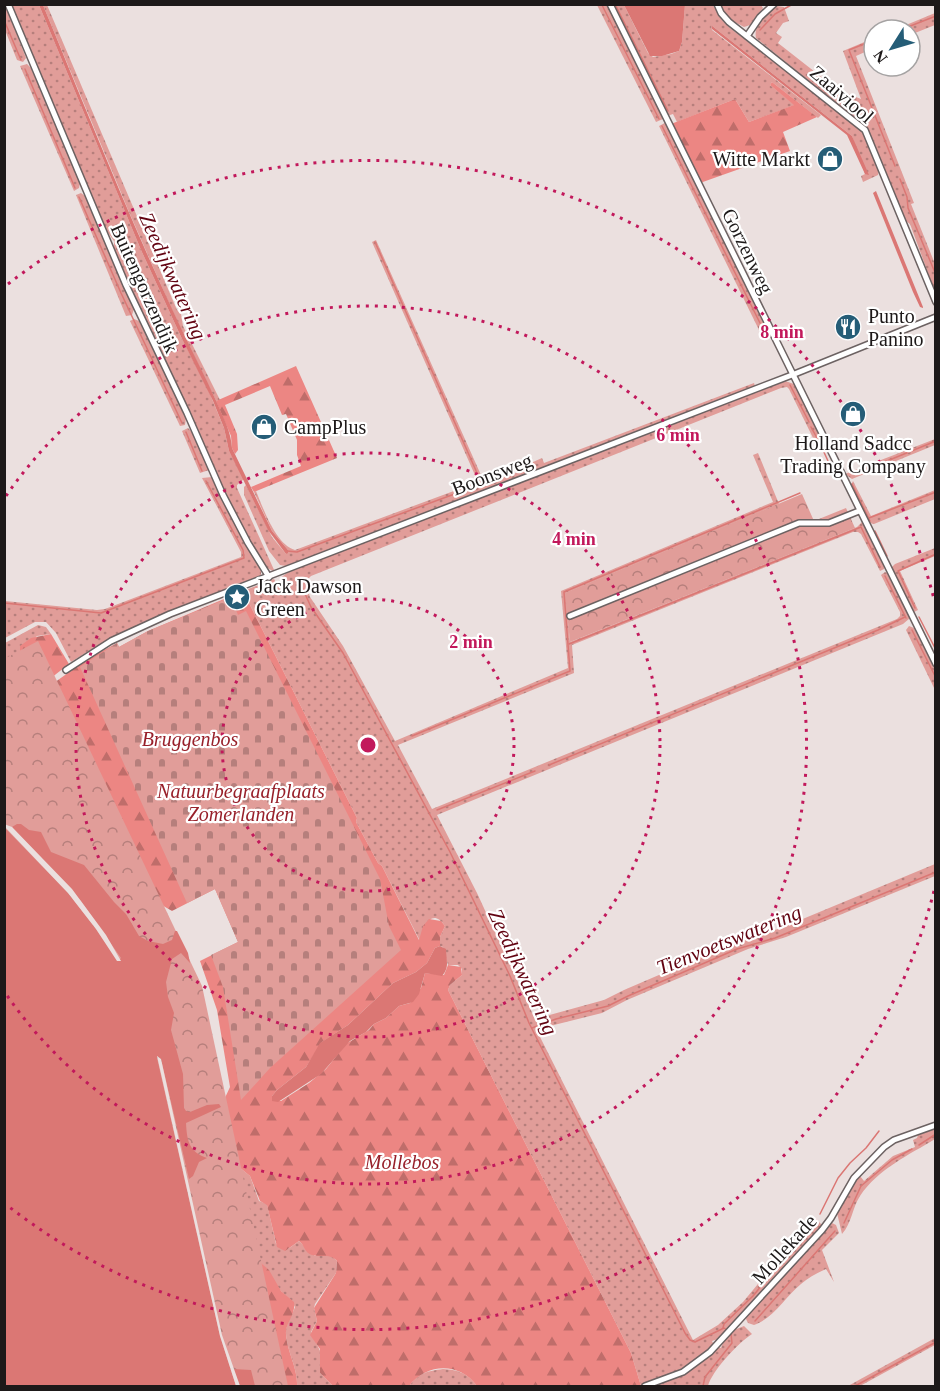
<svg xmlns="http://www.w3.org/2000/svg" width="940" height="1391" font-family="Georgia,serif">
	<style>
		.grass { fill: url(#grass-dots) }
		.forest { fill: url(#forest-firs) }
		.cemetery { fill: url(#cemetery-stones) }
		.park { fill: url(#park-crowns) }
		.water { fill: #db7774 }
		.pier { fill: #ebe0df }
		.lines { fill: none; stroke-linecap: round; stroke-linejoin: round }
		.stream { stroke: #db7774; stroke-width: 1.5 }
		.minor-casing { stroke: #6c6262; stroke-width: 8 }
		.minor { stroke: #fff; stroke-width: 5 }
		.ring { fill: none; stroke: #c2185b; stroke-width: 3; stroke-dasharray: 3 6 }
		.labels { text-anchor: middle; stroke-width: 4.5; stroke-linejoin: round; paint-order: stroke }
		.street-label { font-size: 20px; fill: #1d1919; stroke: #fff }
		.poi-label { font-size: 20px; fill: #1d1919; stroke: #fff; text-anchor: start }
		.park-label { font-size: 20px; font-style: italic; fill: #98202a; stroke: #fff }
		.water-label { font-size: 21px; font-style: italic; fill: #620311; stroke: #fff }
		.centre { fill: #c2185b; stroke: #fff; stroke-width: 3 }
		.ring-label { font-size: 18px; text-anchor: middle; font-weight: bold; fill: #c2185b; stroke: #fff; stroke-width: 4.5; stroke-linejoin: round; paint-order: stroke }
	</style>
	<defs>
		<pattern id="grass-dots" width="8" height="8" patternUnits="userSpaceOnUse" patternTransform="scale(1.5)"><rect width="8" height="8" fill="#e19d99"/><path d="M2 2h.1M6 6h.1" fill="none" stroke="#b67f7c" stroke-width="1.8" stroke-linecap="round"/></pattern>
		<pattern id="forest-firs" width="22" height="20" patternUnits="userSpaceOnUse" patternTransform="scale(1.5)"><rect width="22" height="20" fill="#ec8683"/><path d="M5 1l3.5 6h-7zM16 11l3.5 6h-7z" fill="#bf6d6a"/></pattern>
		<pattern id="cemetery-stones" width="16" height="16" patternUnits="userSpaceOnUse" patternTransform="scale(1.5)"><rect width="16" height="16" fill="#e19d99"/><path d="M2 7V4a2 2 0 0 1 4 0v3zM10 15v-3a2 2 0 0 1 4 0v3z" fill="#b67f7c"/></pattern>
		<pattern id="park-crowns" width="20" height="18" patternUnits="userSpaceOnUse" patternTransform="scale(1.5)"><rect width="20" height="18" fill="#e19d99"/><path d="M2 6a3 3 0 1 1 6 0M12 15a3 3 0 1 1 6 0" fill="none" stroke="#b67f7c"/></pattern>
	</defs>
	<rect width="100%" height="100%" fill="#ebe0df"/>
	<g class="grass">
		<polygon points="5,4 26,58 23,62 17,60 5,30"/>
		<polygon points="12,5 39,5 141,250 182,339 207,387 224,428 229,451 244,479 237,485 237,488 275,572 267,568 259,557 233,511 117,260 114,251 114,241 103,226 13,12"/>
		<polygon points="43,5 47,5 177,310 181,314 183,326 220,400 216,401 172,310 129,212"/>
		<polygon points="597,5 607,5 663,119 656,122"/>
		<polygon points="612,5 624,5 648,53 653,57 671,54 679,51 682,42 685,5 713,5 721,19 730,28 857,126 866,138 879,170 878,175 863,182 861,176 865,174 852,136 711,25 712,30 821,115 818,118 772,82 770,85 795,105 749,122 735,99 677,122 673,114 667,116"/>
		<polygon points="720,5 761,5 763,8 750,25 744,27 729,19"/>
		<path d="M777 6 784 7 789 21 783 23 776 33 782 37 778 43 838 90 861 99 843 51 874 38V48L856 56 914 203 911 204 935 264V292L910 224 906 221 867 128 756 38C753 24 767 13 777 6Z"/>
		<polygon points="935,13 935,25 910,35 910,30 894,30"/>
		<polygon points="27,64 31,68 80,183 79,188 74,191 20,66"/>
		<polygon points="665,123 766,327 759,330 659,126"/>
		<polygon points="81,193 85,196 134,309 132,315 126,316 76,195"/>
		<path d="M376 240 485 484 530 468 533 462 542 458 544 463 754 383 755 386 286 566 280 565 269 551 244 495V487L246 485 272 537 286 554 288 550 272 531 254 492 256 491C263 508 276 545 295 550L478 482 372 242Z"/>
		<polygon points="134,319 139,321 186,418 185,425 180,426 130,321"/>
		<path d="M785 381 794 384 820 436 819 440 815 442 789 389 787 387 781 388 311 576 305 582 310 597 343 646 395 741 568 668 561 591 773 502 753 455 758 453 779 504 566 593 570 642 857 527 862 522 884 565V569L880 571 861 534 858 532H853L572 645 574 673 398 745 432 809 897 619 900 616V612L881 575 885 572 887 573 910 618 903 624 437 815 477 893 535 1019 604 1000 624 990 731 944 781 928 935 864V876L786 937 748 949 627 1000 602 1013 554 1025 537 1031 693 1340 718 1325 743 1302 814 1217 822 1225 721 1338 712 1341 713 1343 717 1342C694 1364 671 1376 641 1386L631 1353 448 990 450 985 462 975V969L458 965H448L443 947 440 946V937L445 926C431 906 424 928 420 941L382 866 378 863 356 822 357 818 243 591 274 579 283 594 285 593 280 578 290 571Z"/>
		<polygon points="188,428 194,434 209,470 200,473 182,431"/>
		<polygon points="935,439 935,445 852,479 845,474"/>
		<path d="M212 477 236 526 261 568V575L258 578C194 602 129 624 71 662L56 633 46 622H35L5 638V601L97 610 105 609 241 557V552L202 478Z"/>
		<polygon points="853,481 871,516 935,490 935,499 874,524 869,523 850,487"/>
		<polygon points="935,548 935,556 900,571 918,610 914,612 891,568 895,564"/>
		<polygon points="38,625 46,627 51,634 37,636 20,652 5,715 5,643"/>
		<polygon points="909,626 914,628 935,670 935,690 906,630"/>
		<path d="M935 1126V1139C909 1155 878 1169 860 1196 852 1208 852 1223 842 1234L837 1213 856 1180 860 1176 864 1181 893 1156 915 1147 913 1140 917 1138 919 1132Z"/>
		<path d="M239 1167 250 1176 259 1201 267 1204 276 1244 288 1249 299 1241 315 1256H332L337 1261 336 1273 315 1304 314 1308 317 1321 311 1332 321 1353 320 1373 333 1386H297C298 1368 287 1352 286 1334 285 1325 292 1316 295 1307 289 1296 286 1297 279 1289 271 1278 270 1271 259 1261Z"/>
		<path d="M832 1223 836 1225 839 1233 822 1250 834 1282 826 1269C817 1273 808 1278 801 1284 785 1297 774 1318 754 1325L748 1323 746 1319 747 1315Z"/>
		<path d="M744 1326 752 1334C738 1343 712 1371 708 1386H649L688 1372 718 1347 721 1348 724 1340 734 1330Z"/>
		<polygon points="935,1338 935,1345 860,1386 848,1386"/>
		<path d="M443 1369C459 1370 467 1373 477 1386H409C419 1373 427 1371 443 1369Z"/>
	</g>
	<g class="forest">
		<polygon points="772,82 817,117 783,132 790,151 700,183 671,124 735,99 749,122 794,105 770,85"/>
		<polygon points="296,366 337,458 254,492 251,487 301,466 297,455 297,440 286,414 282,415 270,386 225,405 237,434 238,450 235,454 232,448 231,436 216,401"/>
		<path d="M243 591 357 818 356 822 378 863 382 866 419 940 423 926 429 919 441 921 445 926 440 937V946L435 948 427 963 416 972 393 983 348 1025 322 1042 306 1067 277 1090 272 1096V1101H281L309 1083 326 1069 346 1044 369 1030 374 1024 386 1018 399 1006 410 1003 421 988 425 973 444 975 448 965 461 967 462 975 450 985 448 990 631 1353 641 1386H477C459 1362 427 1363 409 1386H333L320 1373V1349L310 1335 317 1321 314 1308 336 1273 337 1261C329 1253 322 1258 312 1255 304 1253 305 1245 299 1241L285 1251 277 1247 267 1205 260 1201 250 1176 239 1167 224 1100 230 1087 217 1010 200 961 238 942 215 889 172 911 160 904 5 721C40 693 76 664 117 643L119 647 148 631Z"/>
		<polygon points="51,634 69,664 33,692 20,652 20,646 31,638"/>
		<path d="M259 1261 269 1270 281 1291 294 1302C296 1315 285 1323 286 1334 287 1352 298 1368 297 1386H255Z"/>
	</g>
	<polygon class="cemetery" points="231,597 238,615 246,611 380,879 389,926 401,950 270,1068 241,1100 223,987 211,955 238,942 215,889 187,903 80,667 117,643 119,647 148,631"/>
	<g class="park">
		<polygon points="802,494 814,521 846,508 855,528 570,642 565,593"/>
		<polygon points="38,641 202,986 288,1386 234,1386 5,829 4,659"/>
	</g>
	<g class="water">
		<path d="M39 5H43C85 107 126 210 173 311 187 342 204 373 218 405 224 419 231 432 232 448L272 531 288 550V553L286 554 268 530 229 451 224 428 213 401 182 339 141 250Z"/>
		<polygon points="624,5 685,5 682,42 679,51 662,56 650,56"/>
		<polygon points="711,25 852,136 869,175 865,174 847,135 712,29"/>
		<polygon points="876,191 923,307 923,308 920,307 913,292 875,198 873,193"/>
		<path d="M17 824H21L29 830 41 832 51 852 84 865 114 902 126 914 139 936 148 941 163 944 172 940 175 931H177L188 953 190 963 181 953 172 959 166 982 168 997 174 1013 171 1030 183 1074 184 1108 186 1111 190 1112 207 1105 219 1104 221 1107 186 1123C187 1141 189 1152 207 1158L199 1162 193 1176 189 1179 161 1059 157 1056V1058L220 1336 236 1386H5L4 827 68 893 96 929 118 961 121 958 81 901 12 827Z"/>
		<path d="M440 946 446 949C446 960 450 967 442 976L425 973 419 994 413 1002 399 1006 386 1018 374 1024 366 1032 350 1041 321 1074 278 1102 272 1101V1096L277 1090 306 1067 320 1043 348 1025 393 983 416 972 427 963 435 948Z"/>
		<polygon points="233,1369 251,1370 255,1386 240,1386"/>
	</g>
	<g class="pier">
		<polygon points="4,824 12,827 72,889 106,935 121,961 117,961 96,929 68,893 5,827"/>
		<polygon points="157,1056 161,1059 222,1335 240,1386 236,1386 220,1336"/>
	</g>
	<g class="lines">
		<g class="stream">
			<polyline points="615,4 668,111"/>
			<polyline points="602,5 659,119"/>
			<polyline points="4,20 21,60"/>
			<polyline points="760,30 775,14 793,4"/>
			<polyline points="900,30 936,16"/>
			<polyline points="874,40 849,50 895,166"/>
			<polyline points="25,69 75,188"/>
			<polyline points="662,126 760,323"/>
			<polyline points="900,179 907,197 908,208 936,275"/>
			<polyline points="79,197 121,293 182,423"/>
			<polyline points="790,385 809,422"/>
			<polyline points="811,427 817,438"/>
			<polyline points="186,432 202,471"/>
			<polyline points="822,448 835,476"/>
			<polyline points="855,474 936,441"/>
			<polyline points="852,484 870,521"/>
			<polyline points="869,518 936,492"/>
			<polyline points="875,531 887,556"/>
			<polyline points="287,551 297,552 479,485 481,482 375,242"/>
			<polyline points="885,576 906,618"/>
			<polyline points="301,585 311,607 343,653 450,852 510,976 529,1023 685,1333 690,1340 695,1342 724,1328 727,1330"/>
			<polyline points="4,603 101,613 244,558 243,550 206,481"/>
			<polyline points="915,608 898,571 936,554"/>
			<polyline points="919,617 936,650"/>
			<polyline points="912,630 936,678"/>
			<polyline points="569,644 861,527 880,567"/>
			<polyline points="412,736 570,671 564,592 800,493"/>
			<polyline points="549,765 878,630 905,617"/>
			<polyline points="437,810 535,771"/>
			<polyline points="532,1028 556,1019 608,1006 628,996 737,949 775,938 936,872"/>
			<polyline points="919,1145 936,1134"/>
			<polyline points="820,1214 838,1178 850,1163 866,1148 879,1131"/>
			<polyline points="844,1223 861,1186 892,1160 912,1149"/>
			<polyline points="755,1321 835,1231"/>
			<polyline points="723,1328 724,1324 753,1296 815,1220"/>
			<polyline points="703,1386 705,1377 732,1343 731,1334"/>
			<polyline points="855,1386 936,1342"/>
		</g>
		<g class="minor-casing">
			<g id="minor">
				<polyline points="8,4 126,285 187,413 223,495 248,543 269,577"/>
				<polyline points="610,4 936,664"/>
				<polyline points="717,4 721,13 729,22 865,130 936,302"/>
				<polyline points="747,36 760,17 774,4"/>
				<polyline points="570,616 799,523 829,523 859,511"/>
				<polyline points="66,670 111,641 170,614 792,375 936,317"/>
				<polyline points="645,1386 683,1372 710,1352 822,1230 831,1218 854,1178 884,1147 894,1140 936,1125"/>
			</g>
		</g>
		<use href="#minor" class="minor"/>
	</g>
	<g class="ring">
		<circle cx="368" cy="745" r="146"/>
		<circle cx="368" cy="745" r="292"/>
		<path d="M6 496A439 439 0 1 1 6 994"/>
		<path d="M934 891A585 585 0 0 1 8 1206M8 284A585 585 0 0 1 934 599"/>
	</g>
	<defs>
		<g id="shop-disc" transform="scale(1.35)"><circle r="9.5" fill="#255d77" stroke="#fff"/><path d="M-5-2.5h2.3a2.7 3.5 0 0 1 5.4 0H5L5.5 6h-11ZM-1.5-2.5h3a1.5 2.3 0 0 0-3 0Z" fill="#fff"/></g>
		<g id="restaurant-disc" transform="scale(1.35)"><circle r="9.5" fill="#255d77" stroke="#fff"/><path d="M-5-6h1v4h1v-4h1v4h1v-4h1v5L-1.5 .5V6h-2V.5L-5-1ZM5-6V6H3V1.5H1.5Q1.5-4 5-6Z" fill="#fff"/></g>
		<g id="sight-disc" transform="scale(1.35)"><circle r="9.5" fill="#255d77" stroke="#fff"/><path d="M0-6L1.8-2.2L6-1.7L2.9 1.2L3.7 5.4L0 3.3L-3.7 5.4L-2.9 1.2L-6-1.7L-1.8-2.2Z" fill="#fff"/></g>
	</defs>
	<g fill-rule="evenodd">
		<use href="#shop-disc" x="830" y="159"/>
		<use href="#restaurant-disc" x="848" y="327"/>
		<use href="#shop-disc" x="853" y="414"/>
		<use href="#shop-disc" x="264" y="427"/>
		<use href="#sight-disc" x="237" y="597"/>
	</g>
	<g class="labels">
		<g class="street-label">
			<text transform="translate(842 94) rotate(41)" y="7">Zaaiviool</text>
			<text transform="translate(748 251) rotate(64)" y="7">Gorzenweg</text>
			<text transform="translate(145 288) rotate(66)" y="7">Buitengorzendijk</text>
			<text transform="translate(492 474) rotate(-21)" y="7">Boonsweg</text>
			<text transform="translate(784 1249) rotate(-48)" y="7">Mollekade</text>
		</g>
		<g class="poi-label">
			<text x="810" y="166" text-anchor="end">Witte Markt</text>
			<text x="868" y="323">Punto<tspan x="868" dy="23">Panino</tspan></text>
			<text x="284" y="434">CampPlus</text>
			<text x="853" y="450" text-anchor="middle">Holland Sadcc<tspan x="853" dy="23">Trading Company</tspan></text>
			<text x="256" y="593">Jack Dawson<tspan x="256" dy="23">Green</tspan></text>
		</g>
		<g class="park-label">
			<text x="190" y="746">Bruggenbos</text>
			<text x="241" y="798">Natuurbegraafplaats<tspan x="241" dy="23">Zomerlanden</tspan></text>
			<text x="402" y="1169">Mollebos</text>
		</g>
		<g class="water-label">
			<text transform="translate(173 276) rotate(66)" y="7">Zeedijkwatering</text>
			<text transform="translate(729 940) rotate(-22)" y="7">Tienvoetswatering</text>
			<text transform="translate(523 972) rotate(65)" y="7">Zeedijkwatering</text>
		</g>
	</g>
	<circle cx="368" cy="745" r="9" class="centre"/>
	<g class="ring-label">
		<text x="782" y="338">8 min</text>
		<text x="678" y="441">6 min</text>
		<text x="574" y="545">4 min</text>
		<text x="471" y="648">2 min</text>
	</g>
	<rect width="940" height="1391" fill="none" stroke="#1d1919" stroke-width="12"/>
	<g transform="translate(892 48) rotate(233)"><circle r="28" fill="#ffffff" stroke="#a5a3a3" stroke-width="1.5"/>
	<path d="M0-4.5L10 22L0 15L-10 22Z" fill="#255d77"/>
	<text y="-9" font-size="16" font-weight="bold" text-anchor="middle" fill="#1d1919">N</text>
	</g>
</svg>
